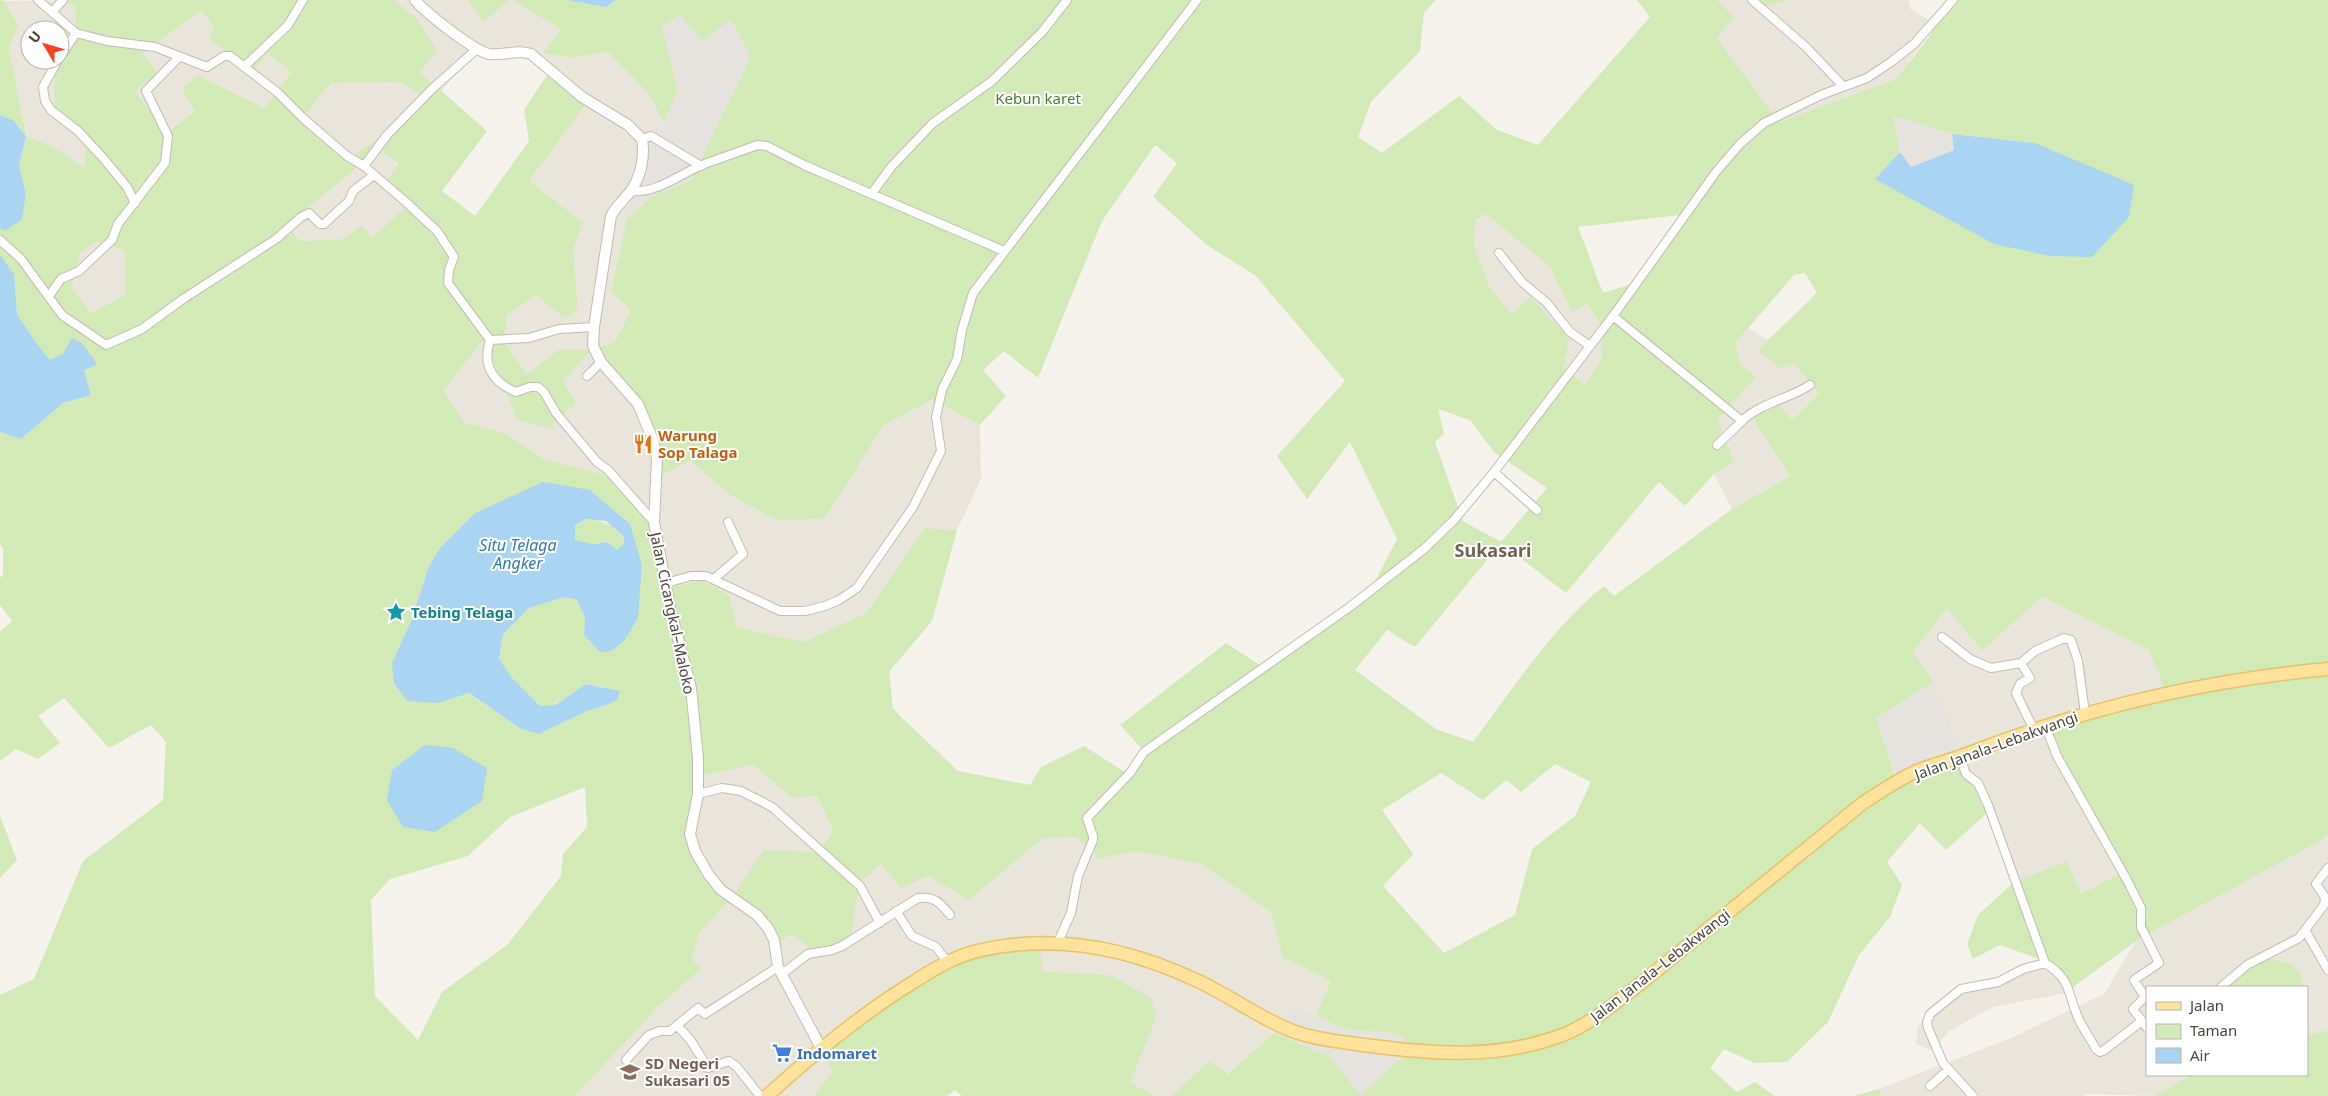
<svg xmlns="http://www.w3.org/2000/svg" width="2328" height="1096" font-family="'Noto Sans',sans-serif">
  <rect width="100%" height="100%" fill="#f6f3ec"/>
  <path fill="#eae5da" d="M65,0L75,7L77,36L60,56V30H30V60H56L87,140L84,169L52,146L26,136L9,47L19,24L3,1Z
    M395,0H468L484,21L509,0H512L562,29L543,53L572,58L608,52L648,93L664,123L642,139V166L611,292L631,310L615,342L592,350L690,459L730,495L825,518L884,425L932,400L980,425L981,479L957,530L925,528L866,613L803,642L737,627L667,588L609,476L546,460L506,434L464,422L443,391L484,339L517,420L563,381L591,351L558,350L527,374L504,342L507,315L536,295L565,319L578,310L573,249L583,222L529,181L586,104L558,78L521,55L472,56L441,91L420,71L418,20Z
    M1717,0H1755L1764,7L1789,0H1908L1911,10L1936,24L1896,79L1779,122L1717,38L1734,17Z
    M202,10L214,27L253,70L268,54L291,72L264,108L194,110L168,132L135,92L157,73L143,53Z
    M402,82L421,95L370,145L352,155L305,116L322,93L333,83Z
    M379,149L399,166L408,206L372,239L362,225L343,239L300,241L286,225Z
    M1486,214L1550,267L1572,311L1587,303L1601,323L1602,358L1585,385L1564,368L1512,314L1489,286L1474,244L1476,221Z
    M95,242L125,251V295L91,313L72,288L80,253Z
    M1748,328L1768,340L1759,351L1793,363L1819,393L1791,420L1790,476L1732,509L1714,474L1734,462L1718,420L1756,377L1739,363L1736,342Z
    M2042,597L2149,650L2165,690L2049,727L2117,875L2081,894L2067,862L2013,883L1964,754L1934,683L1913,652L1947,608L1982,651Z
    M753,765L792,798L817,796L833,831L819,852L730,900L764,928L859,884L881,864L928,876L969,900L1043,838L1076,837L1099,859L1135,851L1201,864L1271,912L1284,957L1331,981L1316,1015L1295,1005L1274,1033L1226,1074L1209,1061L1171,1096H1157L1130,1083L1157,1016L1110,975L1041,971V946L832,1072L813,1096H575L658,1007L701,969L692,959L699,933L730,900L713,888L689,840L696,777Z
    M2328,834V1030L2307,1035V987H2300L2303,977L2222,987H2147V1075H2189L2188,1077L2154,1096L2087,1094L2082,1096H1882L1879,1089L2011,1038L2104,994L2136,941L2320,841Z
    M2050,963L2065,993L1993,1007L1949,1031L1932,1051L1916,1044L1918,1026L1945,1003L1983,985Z"/>
  <path fill="#e6e2dd" d="M680,15L731,19L750,57L691,180L651,197L627,219L642,166V138L664,123L678,91L661,25Z
    M1892,115L1952,134L1954,150L1911,167L1900,152Z
    M1934,682L1964,754L1897,781L1876,718Z
    M1295,1005L1344,1029L1401,1034L1409,1052L1361,1095L1329,1056L1274,1033Z"/>
  <path fill="#d2eab5" fill-rule="evenodd" d="M0,0H3L19,25L9,47L26,136L52,146L84,168L86,140L54,116L55,61L77,36L75,7L65,0H395L418,20L437,51L420,72L487,131L442,191L475,216L529,141L524,110L549,72L586,104L529,181L583,222L573,249L578,310L565,319L536,295L507,315L504,342L527,374L558,350H591L615,342L631,310L611,292L627,219L651,197L691,180L750,57L731,19L703,41L680,15L662,25L678,91L664,123L648,93L608,52L572,58L543,53L561,29L512,0H567L606,7L616,0H1436L1424,13L1420,51L1371,102L1358,137L1382,153L1459,96L1497,130L1538,145L1650,17L1637,0H1717L1734,17L1717,38L1779,122L1896,79L1928,38L1936,24L1957,0H2328V834L2320,841L2136,941L2065,993L2050,963L2000,945L1973,959L1967,944L1978,915L2013,883L2067,861L2081,894L2117,875L2048,727L2165,690L2149,650L2042,597L1982,651L1947,608L1913,652L1934,682L1876,718L1897,781L1964,754L1987,813L1946,850L1920,823L1887,862L1902,885L1890,917L1859,955L1828,1022L1787,1062L1755,1063L1724,1049L1710,1068L1737,1092L1755,1082L1775,1096H1171L1209,1061L1227,1074L1274,1033L1329,1056L1361,1095L1409,1051L1401,1034L1344,1029L1316,1015L1331,981L1283,957L1271,912L1201,864L1135,851L1099,859L1076,837L1043,838L969,900L928,876L901,888L881,864L859,884L851,936L823,957L791,934L773,946L764,928L730,900L699,933L692,959L701,969L658,1007L575,1096H0V995L34,979L83,861L163,800L166,742L151,725L109,748L64,698L38,716L60,743L38,759L16,749L0,761V632L12,621L0,605V578L3,574V549L0,544V432L21,439L63,403L91,394L84,370L63,355L51,361L37,344L17,314L14,274L0,255V228L5,231L26,193L19,166L26,136L13,120L0,115ZM202,10L214,27L209,39L253,71L268,54L291,72L264,108L197,75L182,89L194,111L168,132L135,92L157,73L143,53ZM402,82L421,96L370,145L352,155L305,116L322,93L332,83ZM1893,116L1952,134L2035,143L2036,146L1875,179L1900,152ZM1155,145L1177,163L1153,197L1207,245L1256,276L1345,381L1277,456L1307,499L1350,442L1397,539L1366,599L1266,669L1226,643L1120,725L1146,753L1128,774L1084,746L1041,767L1030,785L958,771L893,709L889,672L932,621L957,530L925,528L866,613L803,642L737,627L729,595L701,580L667,588L652,523L609,476L546,460L506,434L464,422L443,391L484,339L517,420L549,428L576,403L563,381L591,351L638,404L660,476L690,460L730,495L779,521L825,518L884,425L932,400L980,425L1006,396L983,370L1004,351L1038,378L1102,221ZM379,149L399,165L386,182L407,206L372,238L362,225L343,239L300,241L287,225ZM1486,214L1550,267L1572,312L1587,303L1600,323L1602,358L1585,385L1564,368L1569,338L1530,297L1512,314L1489,286L1474,244L1476,220ZM1680,215L1641,281L1603,293L1578,227ZM96,242L125,251V295L91,313L72,288L80,253ZM1805,273L1817,293L1768,340L1759,351L1780,368L1793,363L1819,393L1792,420L1779,405L1753,418L1790,476L1732,509L1614,596L1604,586C1554,625 1511,691 1473,742L1436,729L1355,670L1387,630L1415,647L1501,543L1566,593L1659,482L1685,506L1714,474L1734,462L1718,420L1756,377L1739,363L1736,342L1794,275ZM1438,409L1470,420L1494,452L1547,488L1501,542L1463,521L1435,442L1444,434ZM590,490L630,524L600,652L584,635L585,618L577,600L565,597L529,608L503,634L499,659L512,679L540,706L554,705L587,684L620,691L617,699L607,705L587,711L539,734L521,729L468,693L392,663L411,621L429,566L439,549L475,513ZM1555,764L1591,782L1575,816L1532,849L1515,915L1444,953L1383,886L1413,854L1382,810L1441,773L1483,800L1506,780L1521,792ZM753,765L792,798L817,796L833,831L819,852L764,850L730,900L713,888L690,840L696,777ZM585,787L587,827L563,854L561,876L508,944L442,992L418,1040L375,996L371,900L390,879L468,856L510,817Z
    M468,0H509L484,22Z
    M1755,0H1789L1764,7Z
    M586,519C601,520 621,526 624,543L617,550L607,542L593,544L575,540V525Z
    M0,816L17,860L0,878Z
    M1041,945L1042,971L1110,975L1150,997L1157,1016L1130,1083L1157,1096H962L955,1090L947,1096H813L832,1072L822,1048L949,962Z
    M2257,955L2293,965L2303,977L2300,987H2222Z
    M2328,1030V1096H2154L2188,1077L2189,1075H2307V1035Z
    M1879,1089L1882,1096H1853Z"/>
  <path fill="#a9d4f2" fill-rule="evenodd" d="M567,0H616L606,7Z
    M0,115L13,120L26,136L19,166L26,193L22,219L5,231L0,228Z
    M1952,134L2035,143L2134,185L2129,217L2092,257L2050,256L1994,244L1875,179L1900,152L1911,167L1954,150Z
    M0,255L14,274L17,314L37,344L50,360L63,354L72,338L82,343L97,364L84,370L91,395L63,403L21,439L0,432Z
    M543,482L590,490L630,524L642,565L638,618L624,641L611,651L600,652L584,635L585,618L577,600L565,597L529,608L503,634L499,659L512,678L540,706L555,705L586,684L620,691L617,700L607,705L587,711L539,734L521,729L469,693L438,703L407,701L394,683L392,663L411,621L429,566L439,549L475,513ZM586,519L606,521L623,536L624,543L617,550L607,542L593,544L575,540V525Z
    M425,745L453,748L487,768L482,801L435,832L403,827L387,800L392,770Z"/>
  <g fill="none" stroke-linecap="round" stroke-linejoin="round">
    <defs>
      <path id="minor" d="M38,0L76,33L107,41L155,47L207,67L224,56H230L277,92L304,119L347,156L364,166L407,203L437,231L454,257L449,270L448,283L490,340C482,365 492,382 516,392L530,387H538L544,392L556,413L597,462L608,470L654,522
        M1752,0L1806,47L1843,86
        M52,12L63,0
        M60,57L76,33
        M58,60L43,87L45,101L51,110L78,131L104,159L127,187L135,203
        M244,67L288,25L303,0
        M642,139L651,136L701,166
        M364,166L387,135L433,88L477,49
        M631,191C656,194 680,174 702,165C720,158 739,152 757,145L767,146L804,165L1004,251
        M872,193L892,166L933,123L992,81L1042,32L1067,0
        M0,240L21,259L62,315L106,345L142,329L183,299L276,239L301,217L309,213L320,224H324L349,201L353,191L374,175
        M1499,253L1522,282L1547,303L1570,332L1590,346
        M49,296L61,279L79,271L112,240L118,224L165,163L168,136L146,91L179,57
        M1613,316L1742,421C1760,403 1789,399 1810,385
        M490,340L529,338L559,329L594,327
        M587,376L601,362
        M1717,445L1742,421
        M1494,472L1537,510
        M715,578L743,554L728,522
        M666,583L691,576H706L780,611H805L825,606L839,600L857,588L913,507L941,451L936,417L942,390L957,359L962,330L973,293L1197,0
        M1942,637L1970,659L1991,668L2021,663
        M2045,725L2057,756L2127,880L2141,908V927L2159,963L2134,980L2145,997L2133,1009L2142,1021
        M2033,728L2016,693L2020,684L2030,678L2021,663L2035,651L2064,638L2071,640L2078,661L2085,713
        M1960,757L1966,774L1978,783L1988,805L2045,963C2073,980 2067,995 2080,1022C2085,1031 2091,1040 2096,1049L2100,1052L2103,1051L2142,1021L2147,1028
        M698,794L722,788L741,791L772,807L860,886L880,923
        M896,911L912,936L936,947L947,961
        M2305,930L2328,970
        M1058,942L1071,913L1078,876L1093,840V836L1087,818L1130,773L1144,752L1351,606L1424,549L1454,520L1494,472L1613,316L1716,172L1740,144L1764,123L1821,95L1867,78L1891,62L1914,44L1953,0
        M782,974L808,954L832,950L842,946L918,898C935,896 940,903 950,915
        M2221,987L2247,965L2299,938L2324,905L2325,897L2316,884L2328,868
        M677,1025L691,1041L708,1068L729,1061L737,1067L760,1096
        M626,1060L649,1035L660,1031H670L698,1008L705,1014L778,967
        M1930,1086L1948,1070
        M1973,1096L1943,1063L1928,1028L1927,1022L1930,1014L1961,989L1998,982L2023,969L2045,963"/>
      <path id="tertiary" d="M415,0C426,13 474,51 489,54C504,56 517,49 531,54L582,97L628,125L642,139C645,157 641,177 630,192C623,201 616,206 611,216L594,327L593,346L601,362L638,404L653,440L657,459L654,522L670,608L691,688L698,758V794L690,834L695,851L709,875L721,890L757,915L768,928L774,940L778,967L821,1048"/>
      <path id="primary" d="M767,1096C812,1055 860,1015 912,983C932,970 953,957 977,951C1053,933 1129,948 1198,981C1228,995 1254,1014 1283,1027C1309,1039 1336,1041 1364,1045C1432,1054 1499,1060 1565,1034C1594,1022 1620,999 1645,980L1863,803C1882,791 1901,777 1922,769C1938,763 1955,759 1972,752C2086,708 2206,680 2328,669"/>
    </defs>
    <use href="#minor" stroke="#c2bbae" stroke-width="10"/>
    <use href="#tertiary" stroke="#c2bbae" stroke-width="12"/>
    <use href="#primary" stroke="#e6c16a" stroke-width="15"/>
    <use href="#minor" stroke="#fff" stroke-width="8"/>
    <use href="#tertiary" stroke="#fff" stroke-width="10"/>
    <use href="#primary" stroke="#ffe39c" stroke-width="12"/>
  </g>
  <defs>
    <symbol id="restaurant-bare" viewBox="-9 -9 18 18"><path d="M-5-6h1v4h1v-4h1v4h1v-4h1v5L-1.5 .5V6h-2V.5L-5-1ZM5-6V6H3V1.5H1.5Q1.5-4 5-6Z" fill="#e8710a" stroke="#fff" stroke-width="2.5" paint-order="stroke"/></symbol>
    <symbol id="sight-bare" viewBox="-9 -9 18 18"><path d="M0-6L1.8-2.2L6-1.7L2.9 1.2L3.7 5.4L0 3.3L-3.7 5.4L-2.9 1.2L-6-1.7L-1.8-2.2Z" fill="#0f9aa8" stroke="#fff" stroke-width="2.5" paint-order="stroke"/></symbol>
    <symbol id="supermarket-bare" viewBox="-9 -9 18 18"><path d="M-6-5.5h2.5l.6 2H6L4.5 2H-2.5L-4.4-4H-6ZM-1.5 3.2a1.3 1.3 0 1 0 .1 0ZM3 3.2a1.3 1.3 0 1 0 .1 0Z" fill="#3f7fe0" stroke="#fff" stroke-width="2.5" paint-order="stroke"/></symbol>
    <symbol id="school-bare" viewBox="-9 -9 18 18"><path d="M0-5L7-2L0 1L-7-2ZM-4 1L0 2.5L4 1V4Q0 6-4 4Z" fill="#8d6e63" stroke="#fff" stroke-width="2.5" paint-order="stroke"/></symbol>
  </defs>
  <g fill-rule="evenodd">
    <use href="#restaurant-bare" x="629" y="430" width="28" height="28"/>
    <use href="#sight-bare" x="382" y="598" width="28" height="28"/>
    <use href="#supermarket-bare" x="768" y="1039" width="28" height="28"/>
    <use href="#school-bare" x="616" y="1058" width="28" height="28"/>
  </g>
  <g text-anchor="middle" dominant-baseline="central" stroke-width="4" stroke-linejoin="round" paint-order="stroke">
    <g font-size="15" fill="#4a7f2a" stroke="#fff">
      <text x="1038" y="98">Kebun karet</text>
    </g>
    <g font-size="15" font-weight="bold" fill="#c56008" stroke="#fff" text-anchor="start">
      <text x="658" y="435">Warung<tspan x="658" dy="17">Sop Talaga</tspan></text>
    </g>
    <g font-size="15" font-weight="bold" fill="#0d838f" stroke="#fff" text-anchor="start">
      <text x="411" y="612">Tebing Telaga</text>
    </g>
    <g font-size="15" fill="#4b4439" stroke="#fff">
      <text transform="translate(673 613) rotate(78)">Jalan Cicangkal–Maloko</text>
      <text transform="translate(1996 745) rotate(-20)">Jalan Janala–Lebakwangi</text>
      <text transform="translate(1660 965) rotate(-38)">Jalan Janala–Lebakwangi</text>
    </g>
    <g font-size="15" font-weight="bold" fill="#366cbe" stroke="#fff" text-anchor="start">
      <text x="797" y="1053">Indomaret</text>
    </g>
    <g font-size="15" font-weight="bold" fill="#785e54" stroke="#fff" text-anchor="start">
      <text x="645" y="1063">SD Negeri<tspan x="645" dy="17">Sukasari 05</tspan></text>
    </g>
    <g font-size="16" font-style="italic" fill="#2e7ab2" stroke="#fff">
      <text x="518" y="545">Situ Telaga<tspan x="518" dy="18">Angker</tspan></text>
    </g>
    <g font-size="18" font-weight="bold" fill="#6e6250" stroke="#fff">
      <text x="1493" y="550">Sukasari</text>
    </g>
  </g>
  <rect x="2146" y="986" width="162" height="90" fill="#ffffff" stroke="#b7b4b0"/>
  <rect x="2156" y="1002" width="25" height="8" fill="#ffe39c" stroke="#b7b4b0"/>
  <text x="2190" y="1011" font-size="15" fill="#4b4439">Jalan</text>
  <rect x="2156" y="1024" width="25" height="15" fill="#d2eab5" stroke="#b7b4b0"/>
  <text x="2190" y="1036" font-size="15" fill="#4b4439">Taman</text>
  <rect x="2156" y="1048" width="25" height="15" fill="#a9d4f2" stroke="#b7b4b0"/>
  <text x="2190" y="1061" font-size="15" fill="#4b4439">Air</text>
  <g transform="translate(45 45) rotate(308)"><circle r="24" fill="#ffffff" stroke="#b7b4b0"/>
  <path d="M0-4L9 19L0 12L-9 19Z" fill="#fc3f1d"/>
  <text y="-8" font-size="14" font-weight="bold" text-anchor="middle" fill="#4b4439">U</text>
  </g>
</svg>
